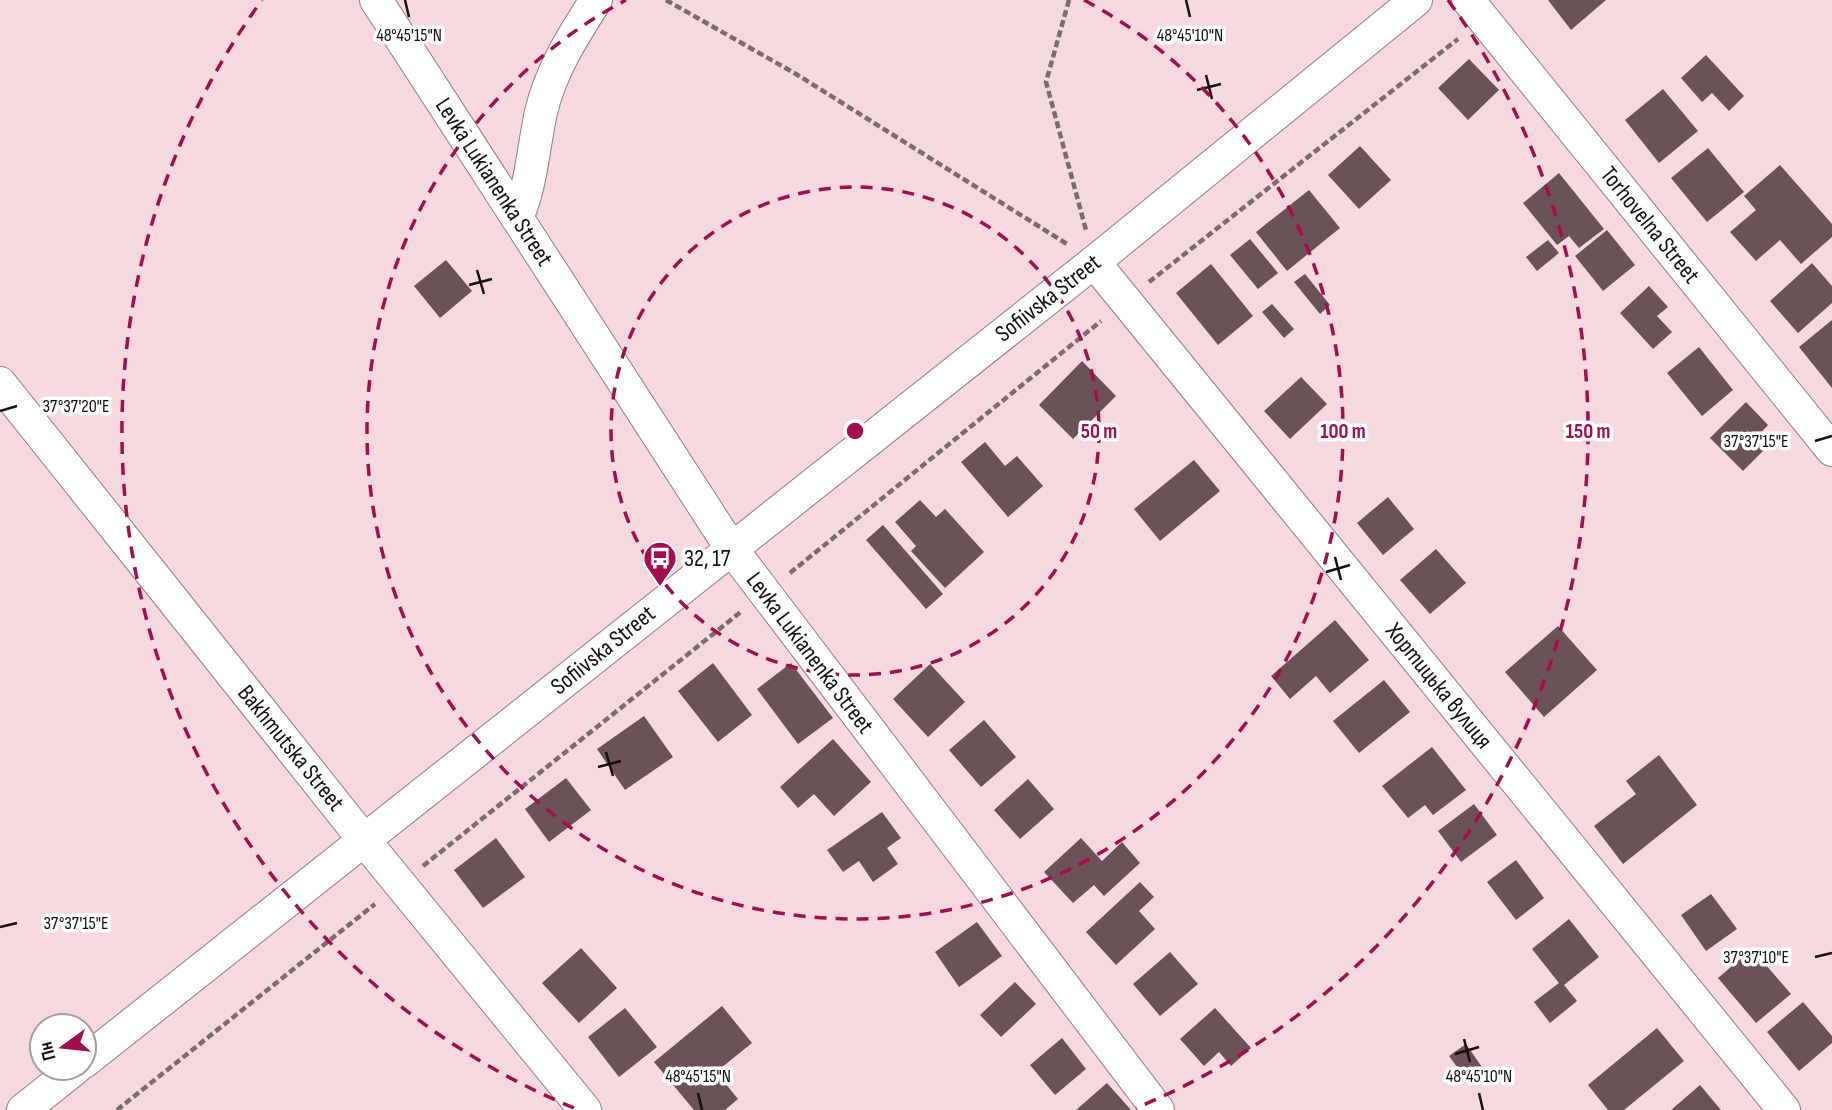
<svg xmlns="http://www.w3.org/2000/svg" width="1832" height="1110" font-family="'Sofia Sans Condensed',sans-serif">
  <rect width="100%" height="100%" fill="#f5d9df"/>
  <path fill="#6a5257" d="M1548,0H1606L1571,30Z
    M1706,55L1744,96L1729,111L1712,93L1702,102L1681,78Z
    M1469,59L1499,90L1468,120L1438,88Z
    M1663,89L1698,131L1659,163L1625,120Z
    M1360,146L1391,180L1359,209L1328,175Z
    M1708,148L1744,192L1707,222L1671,178Z
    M1780,165L1832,224V237L1801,264L1780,240L1756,261L1730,232L1756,210L1744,196Z
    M1559,173L1604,229L1579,248L1569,236L1557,245L1523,203Z
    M1309,190L1340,228L1287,271L1256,232Z
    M1607,230L1635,265L1603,291L1575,256Z
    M1250,239L1278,273L1258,289L1230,255Z
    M1548,240L1559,253L1537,271L1526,257Z
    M446,260L472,291L440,318L414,286Z
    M1812,263L1832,286V303L1798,333L1770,301Z
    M1211,264L1253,316L1218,345L1176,293Z
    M1305,274L1330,305L1320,314L1294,282Z
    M1649,286L1668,307L1657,316L1672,332L1653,349L1620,313Z
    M1272,304L1294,329L1284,338L1262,312Z
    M1832,320V388L1799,347Z
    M1699,347L1733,390L1702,416L1667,373Z
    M1082,361L1116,396L1073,439L1039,405Z
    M1301,377L1327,404L1290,439L1264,411Z
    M1746,402L1768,425L1755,439L1765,449L1743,471L1710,438Z
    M985,442L1005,466L1017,456L1043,486L1008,517L961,462Z
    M1194,460L1220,491L1160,541L1134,509Z
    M1388,497L1414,529L1383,555L1357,523Z
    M920,500L936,517L945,509L984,552L945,588L911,551L916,546L895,522Z
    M883,525L943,594L926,609L866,540Z
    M1436,549L1466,583L1430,614L1400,580Z
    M1335,620L1369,660L1330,693L1316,676L1290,699L1271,676Z
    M1558,626L1597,670L1544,717L1505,672Z
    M713,663L752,715L718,742L678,691Z
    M791,663L833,718L798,744L757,689Z
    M930,664L965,702L928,737L893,699Z
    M1384,680L1410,712L1359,753L1333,721Z
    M644,716L673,757L625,790L597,749Z
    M984,720L1016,757L981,787L949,750Z
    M833,739L871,782L834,816L814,794L798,808L780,787Z
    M1432,747L1466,790L1433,815L1425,805L1408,818L1382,786Z
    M1659,755L1697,805L1623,864L1594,826L1636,794L1626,781Z
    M566,778L591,810L549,842L525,809Z
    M1028,779L1054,809L1020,839L994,810Z
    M1474,804L1497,835L1461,862L1438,831Z
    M882,812L901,838L887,848L898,864L873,882L859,861L843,872L827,850Z
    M496,838L525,877L483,908L454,870Z
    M1081,838L1102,861L1122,842L1140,863L1104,896L1094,885L1073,903L1044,872Z
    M1516,860L1544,898L1516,920L1487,882Z
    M1140,882L1154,897L1139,911L1155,929L1116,965L1086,932Z
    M1711,894L1737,929L1706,951L1681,915Z
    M1569,919L1599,957L1564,985L1577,1001L1550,1023L1534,1002L1559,983L1532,949Z
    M977,922L1002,956L959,987L935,952Z
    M581,948L617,988L579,1023L542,983Z
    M1752,949L1791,994L1756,1023L1718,978Z
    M1170,952L1198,984L1160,1016L1133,984Z
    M1015,982L1036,1004L1001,1037L980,1015Z
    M1803,1002L1832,1036V1043L1799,1071L1767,1032Z
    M722,1006L752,1043L716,1072L738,1099L725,1110H694L654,1062Z
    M625,1008L657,1047L619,1077L588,1037Z
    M1215,1008L1251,1048L1231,1066L1219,1052L1204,1066L1180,1039Z
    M1657,1028L1684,1061L1624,1110H1608L1588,1085Z
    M1062,1038L1086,1069L1055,1095L1030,1065Z
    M1466,1044L1484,1070L1468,1082L1449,1056Z
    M1107,1083L1131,1110H1076Z
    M1700,1085L1721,1110H1671Z"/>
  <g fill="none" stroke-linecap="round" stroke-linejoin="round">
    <defs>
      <path id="minor" d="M376,0L731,548L1158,1110
        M1468,0L1832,450
        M517,218C532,183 533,149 541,112C551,70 573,36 596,0
        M1094,262L1784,1110
        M0,383L364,840L585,1110
        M84,1062L1094,262L1416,0
        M23,1110L76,1068"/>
    </defs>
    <use href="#minor" stroke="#947b80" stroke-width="34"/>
    <path stroke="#7c6b6f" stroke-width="4.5" stroke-dasharray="7 3.5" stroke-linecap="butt" d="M666,0L796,74L1067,244
      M1069,0L1046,82L1086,230
      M1149,282L1458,39
      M790,573L1101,321
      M423,866L742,611
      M117,1110L375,904"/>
    <use href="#minor" stroke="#fff" stroke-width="32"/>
  </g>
  <path fill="none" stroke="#170e10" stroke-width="2.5" d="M405,0L409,17M1186,0L1190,17M1206,75L1212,99M1197,90L1221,84M477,270L484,294M469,285L492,279M0,411L17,406M1815,441L1832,436M1335,557L1341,580M1326,572L1350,565M606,752L613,776M598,767L621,761M0,927L17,923M1815,957L1832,953M1464,1039L1470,1062M1455,1054L1479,1047M698,1093L702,1110M1479,1093L1483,1110"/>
  <g fill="none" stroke="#a30e4f" stroke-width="3.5" stroke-dasharray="12 9">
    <circle cx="855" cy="431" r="244"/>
    <path d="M1084 0A488 488 0 1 1 626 0"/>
    <path d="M574 1108A733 733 0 0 1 262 0M1448 0A733 733 0 0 1 1136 1108"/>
  </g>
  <defs>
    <symbol id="bus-pin" viewBox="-11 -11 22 30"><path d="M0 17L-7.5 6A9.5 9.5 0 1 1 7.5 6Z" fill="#a30e4f" stroke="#fff"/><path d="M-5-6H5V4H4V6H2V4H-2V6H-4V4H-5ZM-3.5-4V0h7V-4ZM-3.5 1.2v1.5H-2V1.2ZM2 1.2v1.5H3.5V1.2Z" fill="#fff"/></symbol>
  </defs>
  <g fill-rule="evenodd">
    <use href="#bus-pin" x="641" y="539" width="38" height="52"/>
  </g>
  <g text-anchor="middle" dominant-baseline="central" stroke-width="7" stroke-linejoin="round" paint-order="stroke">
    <g font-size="24" fill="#170e10" stroke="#fff">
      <text transform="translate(494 182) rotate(57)">Levka Lukianenka Street</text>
      <text transform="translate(1650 225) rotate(51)">Torhovelna Street</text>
      <text transform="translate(1048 298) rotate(-38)">Sofiivska Street</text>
      <text transform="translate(603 650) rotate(-39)">Sofiivska Street</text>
      <text transform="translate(810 653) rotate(53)">Levka Lukianenka Street</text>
      <text transform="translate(1439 686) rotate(51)">Хортицька вулиця</text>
      <text transform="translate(291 748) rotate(51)">Bakhmutska Street</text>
    </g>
    <g font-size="24" fill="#170e10" stroke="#fff" text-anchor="start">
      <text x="684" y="558">32, 17</text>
    </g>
  </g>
  <g font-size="18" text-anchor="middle" fill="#170e10" stroke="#fff" stroke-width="7" stroke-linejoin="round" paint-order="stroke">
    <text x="409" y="41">48°45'15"N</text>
    <text x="1190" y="41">48°45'10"N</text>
    <text x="76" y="412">37°37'20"E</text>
    <text x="1756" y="447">37°37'15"E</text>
    <text x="76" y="929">37°37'15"E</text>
    <text x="1756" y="963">37°37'10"E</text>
    <text x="698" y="1082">48°45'15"N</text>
    <text x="1479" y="1082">48°45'10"N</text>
  </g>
  <circle cx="855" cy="431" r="10" fill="#a30e4f" stroke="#fff" stroke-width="3.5"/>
  <g font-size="21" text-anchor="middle" font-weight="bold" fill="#a30e4f" stroke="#fff" stroke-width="7" stroke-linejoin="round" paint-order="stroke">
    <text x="1099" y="438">50 m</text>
    <text x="1343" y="438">100 m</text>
    <text x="1588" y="438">150 m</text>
  </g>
  <g transform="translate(63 1047) rotate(255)"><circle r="33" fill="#ffffff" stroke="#a29f9f" stroke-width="2"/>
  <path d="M0-5L12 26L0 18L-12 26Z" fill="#a30e4f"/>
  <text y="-10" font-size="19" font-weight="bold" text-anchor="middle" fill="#170e10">Пн</text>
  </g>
</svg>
